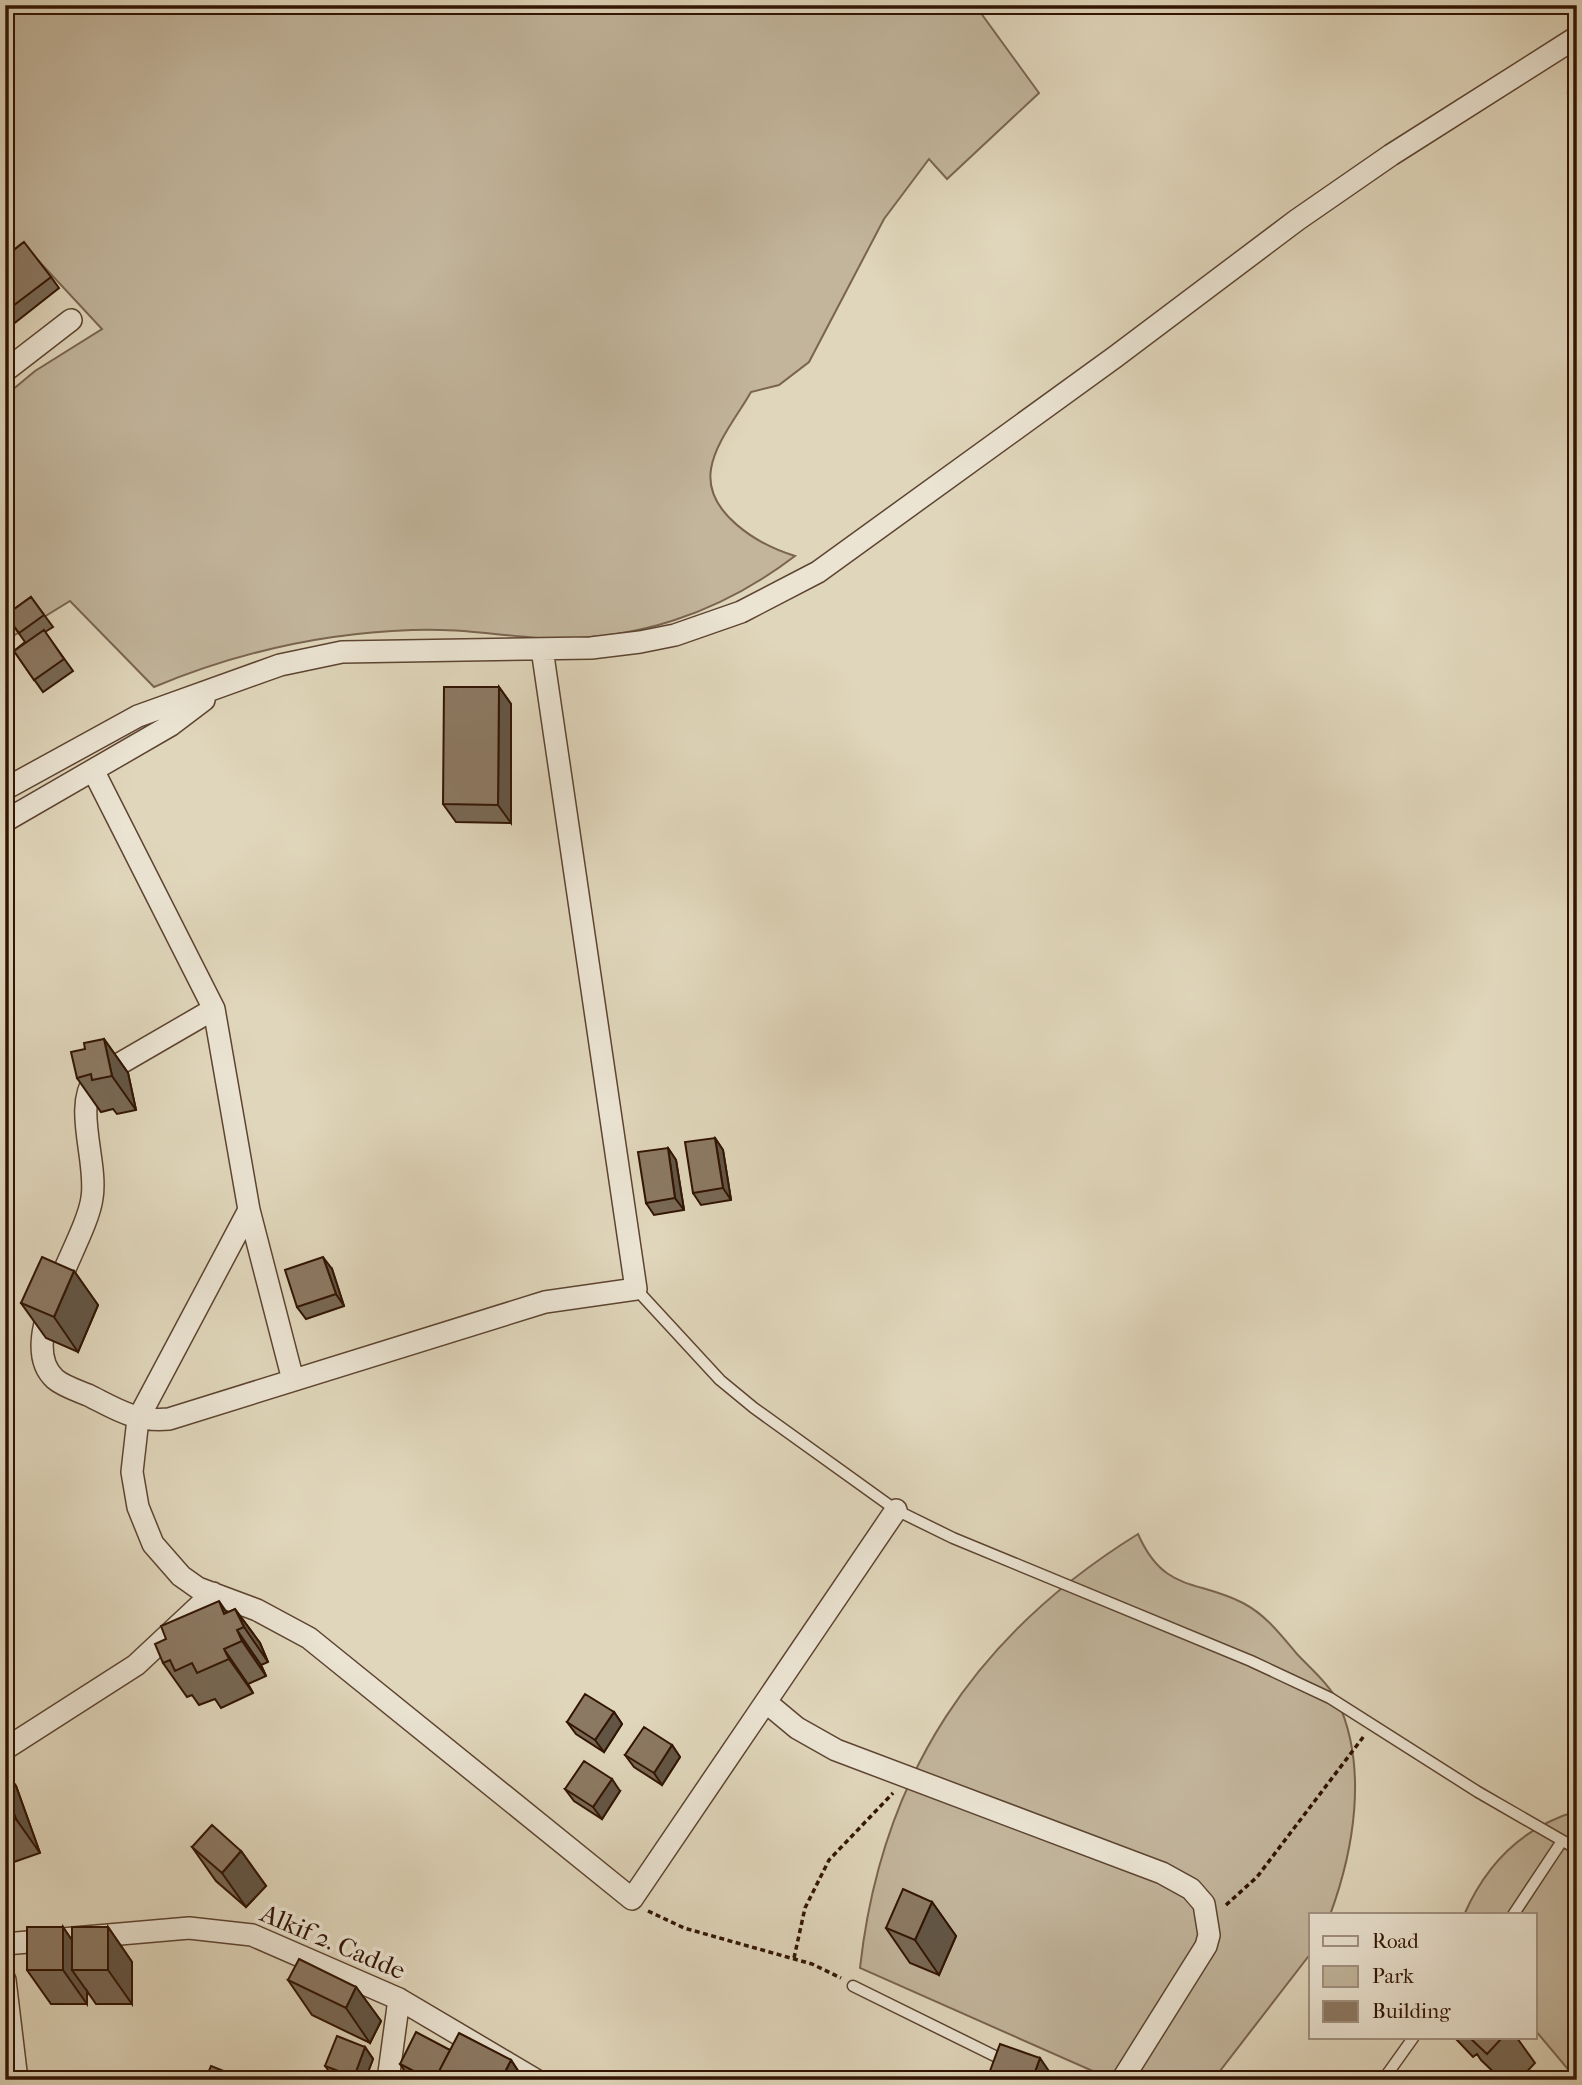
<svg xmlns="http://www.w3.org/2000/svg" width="1582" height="2085" font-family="'IM FELL French Canon',serif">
  <rect width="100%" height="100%" fill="#e0d6bb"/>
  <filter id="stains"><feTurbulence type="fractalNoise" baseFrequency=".00286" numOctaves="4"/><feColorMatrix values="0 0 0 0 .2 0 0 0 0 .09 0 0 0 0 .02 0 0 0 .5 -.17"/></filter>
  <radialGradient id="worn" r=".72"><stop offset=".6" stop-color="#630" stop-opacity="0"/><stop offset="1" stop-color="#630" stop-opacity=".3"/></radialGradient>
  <path fill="#c2b59c" stroke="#7a6450" stroke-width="2" d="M5,5H975L1039,93L947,179L929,159L884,219L809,362L779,385L751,392C738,415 715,443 711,469C704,513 759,545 795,556C720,613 633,643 538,638C496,635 454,628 412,630C321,633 238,652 154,687L70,601L5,641V396L35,371L102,329L22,243L5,257Z
    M1138,1534C1164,1593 1196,1579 1243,1603C1266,1615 1281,1635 1297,1654C1310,1668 1330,1685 1338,1702C1368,1768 1354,1850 1330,1915H1311V1953L1213,2080H1113L860,1968C881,1776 975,1635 1138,1534Z
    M1577,1811V2080L1535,2030V1915H1464C1486,1864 1523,1827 1577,1811Z"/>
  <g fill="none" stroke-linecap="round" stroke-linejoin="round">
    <defs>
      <path id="service" d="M636,1289L720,1380L754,1408L896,1510L953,1538L1251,1661L1330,1698L1478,1792L1577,1849
        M1513,1915L1562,1841
        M853,1986L1007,2062
        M1383,2080L1413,2038"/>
      <path id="minor" d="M5,371L71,320
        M93,770L214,1009L249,1210L293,1380
        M5,789L138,716L280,665L342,652L591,648L640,642L675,635L741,612L818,572L1115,357L1297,220L1391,155L1577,37
        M5,821L171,725L204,700
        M214,1009L95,1078C73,1108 98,1162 92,1198C86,1243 13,1341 55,1379C63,1386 78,1391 88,1395C118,1410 135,1422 169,1419L545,1302L636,1289L542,649
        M249,1210L138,1419L132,1472L138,1507L153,1544L181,1576L198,1588L257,1610L309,1638L632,1899L896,1510
        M767,1703L797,1728L836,1750L1162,1873L1191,1889L1204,1904L1209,1935L1206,1946L1122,2080
        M5,1749L136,1665L213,1593
        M5,1944L189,1928L252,1935L399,1999L536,2080
        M5,1980L17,2080
        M388,2080L399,1999"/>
    </defs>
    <use href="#service" stroke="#5d4431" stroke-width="13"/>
    <use href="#minor" stroke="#5d4431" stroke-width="24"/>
    <path stroke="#311403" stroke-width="3.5" stroke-dasharray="5 3.5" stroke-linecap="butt" d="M1226,1905L1257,1877L1364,1736
      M648,1911L684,1928L812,1964L841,1978
      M794,1958L805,1908L829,1860L893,1793"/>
    <use href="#service" stroke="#ebe4d3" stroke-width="10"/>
    <use href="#minor" stroke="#ebe4d3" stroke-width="21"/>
  </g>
  <path fill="#786855" stroke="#311403" stroke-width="2" d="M5,257L51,277L59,288L7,329L5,326Z
    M31,597L53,627L45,632L73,671L43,692L14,651L25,642L6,615Z
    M499,687L511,704V823L456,822L443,804Z
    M104,1039L128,1073L136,1110L117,1114L113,1109L101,1112L77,1078Z
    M715,1138L723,1150L731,1200L701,1205L693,1193Z
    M668,1148L676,1160L684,1210L654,1215L646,1203Z
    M332,1269L344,1306L306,1319L297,1307Z
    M74,1271L98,1305L78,1352L46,1338L21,1303Z
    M235,1609L260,1643L268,1662L261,1665L266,1676L248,1684L253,1693L221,1708L215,1699L199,1705L192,1695L187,1697L163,1663L227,1613Z
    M614,1712L622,1724L604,1752L576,1734L567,1722Z
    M672,1745L680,1757L662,1785L634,1767L625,1755Z
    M5,1771L16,1786L40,1853L5,1865Z
    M565,1789L620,1791L602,1819L574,1801Z
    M192,1847L241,1851L266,1886L246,1907L216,1881Z
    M932,1902L956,1936L939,1975L910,1963L886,1928Z
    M63,1927L72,1941L108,1927L132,1962V2004H96L87,1991V2004H51L27,1970Z
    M288,1980L356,1987L381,2021L370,2043L312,2015Z
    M1455,2038H1517L1535,2063L1519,2080H1502L1481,2060L1477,2054L1473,2057Z
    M365,2047L373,2059L365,2080H339L334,2078L325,2066Z
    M450,2050L511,2060L524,2080H416L408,2076L400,2064Z"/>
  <path fill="#625545" stroke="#311403" stroke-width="2" d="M499,687L511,704V823L498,805Z
    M104,1039L128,1073L136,1110L112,1076Z
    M715,1138L723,1150L731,1200L723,1188Z
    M668,1148L676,1160L684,1210L675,1198Z
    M323,1257L332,1269L344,1306L336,1294Z
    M74,1271L98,1305L78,1352L54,1317Z
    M219,1601L238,1629L237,1630L261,1665L266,1676L242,1641L224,1614Z
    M235,1609L260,1643L268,1662L244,1627Z
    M224,1649L248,1684L253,1693L229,1659Z
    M614,1712L622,1724L604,1752L595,1740Z
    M672,1745L680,1757L662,1785L654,1773Z
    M5,1771L16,1786L40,1853L16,1819L5,1790Z
    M612,1779L620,1791L602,1819L593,1807Z
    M241,1851L266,1886L246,1907L222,1873Z
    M932,1902L956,1936L939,1975L915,1940Z
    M63,1927L87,1962L72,1970L87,1991V2004L63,1970Z
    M108,1927L132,1962V2004L108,1970Z
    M356,1987L381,2021L370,2043L346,2008Z
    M365,2047L373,2059L365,2080H356L354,2077Z
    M1040,2058L1055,2080H1032Z
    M511,2060L524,2080H501Z"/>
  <path fill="#8c7963" stroke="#311403" stroke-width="2" d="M1577,88V108L1568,93Z
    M24,242L51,277L5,312V257Z
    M31,597L44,615L19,633L6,615Z
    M44,630L64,659L34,680L14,651Z
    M444,687H499L498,805L443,804Z
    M104,1039L112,1076L92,1080L91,1074L77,1078L71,1052L85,1049L84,1043Z
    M715,1138L723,1188L693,1193L685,1142Z
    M668,1148L675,1198L646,1203L638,1152Z
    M42,1257L74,1271L54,1317L21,1303Z
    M323,1257L336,1294L297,1307L285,1270Z
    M219,1601L224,1614L235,1609L244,1627L237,1630L242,1641L224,1649L229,1659L197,1673L192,1663L175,1671L170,1660L163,1663L155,1644L166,1639L161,1626Z
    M585,1694L614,1712L595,1740L567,1722Z
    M644,1727L672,1745L654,1773L625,1755Z
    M584,1761L612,1779L593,1807L565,1789Z
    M5,1790L16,1819L5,1822Z
    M212,1825L241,1851L222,1873L192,1847Z
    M903,1889L932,1902L915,1940L886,1928Z
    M27,1927H63V1970H27Z
    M72,1927H108V1970H72Z
    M299,1959L356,1987L346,2008L288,1980Z
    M416,2032L450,2050L437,2075L438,2076L437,2080H431L400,2064Z
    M459,2033L511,2060L501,2080H447L437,2075Z
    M337,2036L365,2047L354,2077L325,2066Z
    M1470,2038H1502L1487,2054Z
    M1000,2044L1040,2058L1032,2080L987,2079Z
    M211,2066L246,2080H205Z"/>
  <g text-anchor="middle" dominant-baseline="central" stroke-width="7" stroke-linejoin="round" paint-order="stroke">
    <g font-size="26" fill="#311403" stroke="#ebe4d3">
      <text transform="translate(333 1942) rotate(23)">Alkif 2. Cadde</text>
    </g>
  </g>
  <rect width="1582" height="2085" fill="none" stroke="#e0d6bb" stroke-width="28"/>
  <rect x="7" y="7" width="1568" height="2071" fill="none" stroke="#311403" stroke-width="3.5"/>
  <rect x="14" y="14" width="1554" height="2057" fill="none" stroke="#311403" stroke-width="2"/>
  <rect x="1309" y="1913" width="228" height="126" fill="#ebe4d3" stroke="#a19180" stroke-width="2"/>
  <rect x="1323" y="1936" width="35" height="10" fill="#ebe4d3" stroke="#a19180" stroke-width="2"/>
  <text x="1372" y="1948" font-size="21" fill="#311403">Road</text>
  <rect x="1323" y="1966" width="35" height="21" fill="#c2b59c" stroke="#a19180" stroke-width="2"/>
  <text x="1372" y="1983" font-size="21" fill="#311403">Park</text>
  <rect x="1323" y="2001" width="35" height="21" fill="#8c7963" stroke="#a19180" stroke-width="2"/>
  <text x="1372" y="2018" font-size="21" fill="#311403">Building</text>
  <rect width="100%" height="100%" filter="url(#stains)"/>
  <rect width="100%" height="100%" fill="url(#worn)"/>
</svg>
